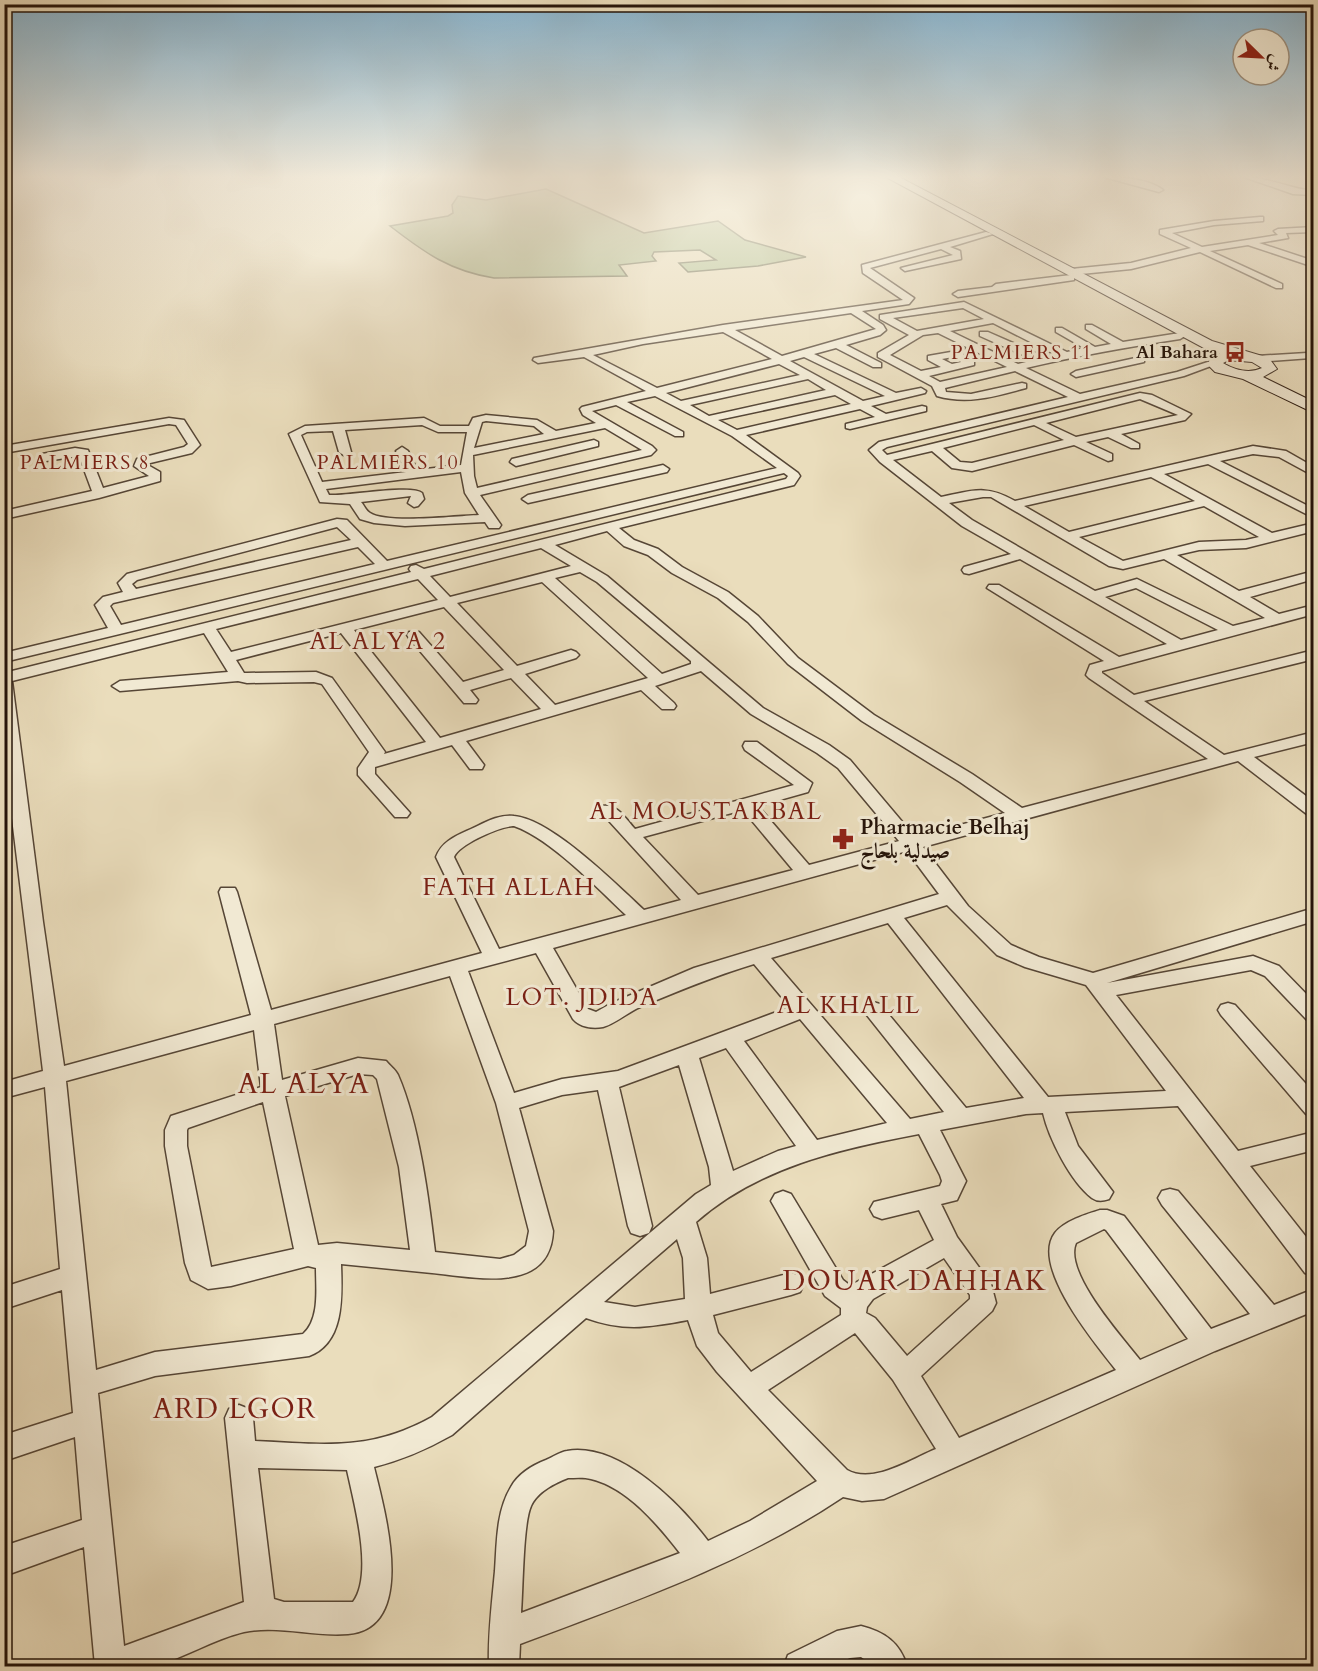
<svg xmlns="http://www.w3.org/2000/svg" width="1318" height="1671" font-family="Cardo,Amiri,serif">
  <rect width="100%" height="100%" fill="#eaddbc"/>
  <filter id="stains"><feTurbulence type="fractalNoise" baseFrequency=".00333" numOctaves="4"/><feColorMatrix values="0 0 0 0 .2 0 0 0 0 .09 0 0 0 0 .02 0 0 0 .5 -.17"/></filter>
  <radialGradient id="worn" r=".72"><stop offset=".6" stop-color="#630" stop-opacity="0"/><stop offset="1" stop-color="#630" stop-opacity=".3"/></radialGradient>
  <path fill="#b3c293" stroke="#6c6b4e" stroke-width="1.5" d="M546,189L644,233L718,221L745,240L806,257L758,266L688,272L679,263L716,260L700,250L654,252L652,256L656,261L619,265L627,276L494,278C450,271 425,253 390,226L448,216L453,213L452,205L458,196L486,200Z"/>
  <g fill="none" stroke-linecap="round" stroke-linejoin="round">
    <defs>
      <path id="minor" d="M1104,177C1122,177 1149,179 1163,190L1159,192Z
        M1244,177C1268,177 1290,189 1314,191V195L1293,194Z
        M1260,217H1263V221L1214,225L1172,233L1202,247L1278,235L1274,231L1278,229L1314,227V232L1286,233L1288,238L1259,243L1314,261V267L1248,245L1210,251L1282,284V288H1276L1200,252L1131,269L1071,275L1067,272L1071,269L1131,263L1191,248L1160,234V230L1214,221Z
        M986,232L993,234L950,247L960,251L961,259L905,271L901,268L953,255L941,249L870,268L914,298L909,304L862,311L883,325L886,330L880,335L846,345L881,363V367H873L836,348L814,354L896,393L921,388L926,391L925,393L871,406L886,414L922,406L926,407V411L850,429L846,428V424L875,417L860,409L746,435L798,473L800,476L794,485L619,528L634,540L658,549L682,567L728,592L758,616L798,658L874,715L972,774L1022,808L1208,759L1089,678L1086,675L1090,665L1104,661L987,588L989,585H999L1119,657L1167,644L1020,559L969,574L964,573L962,570L964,567L1011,554L962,526L880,462L869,450L879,442L1068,397L1015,371L945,388L946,392L971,394L1022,383L1026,384V388C996,396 968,405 937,396L932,386L878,357V353L909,335L880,319V315L964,302L1067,352L1084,348L1056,332V328H1062L1095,347L1111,344L1086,329V325H1092L1123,342L1180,333L1185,336L1180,339C1128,347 1076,356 1026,368L1080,394L1177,372L1214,360L1219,363L1184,376L887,447L882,450L887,455L1140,393L1152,395L1191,414L1185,420L1121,434L1139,444V448H1131L1108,437L1086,442L1112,454V460L1108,461L1074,445L972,471L952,468L932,451L893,460L941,497C972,491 985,484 1015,501L1253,446L1286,451L1314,467V476L1279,457L1253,454L1220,461L1314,509V518L1208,464L1164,474L1272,533L1314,523V531L1246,548L1199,550L1177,555L1239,591L1314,571V579L1250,597L1279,614L1314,605V614L1102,671V673L1134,695L1314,650V659L1144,701L1224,755L1314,732V742L1254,757L1314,802V816L1308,815L1238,761L923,847L968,906L1011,945L1039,957L1093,973L1314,908V921L1107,983L1253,956L1279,966L1314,1002V1022L1307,1020L1265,976L1251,970L1116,995L1238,1151L1314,1132V1150L1250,1166L1314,1247V1276L1305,1273L1178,1106L1065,1112L1078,1146L1113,1192L1109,1199C1103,1201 1098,1202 1092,1198C1071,1182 1049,1139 1043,1113L1026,1114L940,1130L966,1181L957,1200L941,1204L957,1237L991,1284L996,1303L992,1311L921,1376L959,1438L1116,1370C1095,1343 1030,1266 1055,1233C1064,1221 1087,1214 1100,1210H1107L1124,1216L1211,1329L1250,1314L1162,1205L1158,1198L1162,1191L1170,1189L1178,1191L1274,1305L1314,1289V1311L1215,1351L884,1499L862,1501L843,1497C743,1564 632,1602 520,1644L519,1666H489C488,1635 492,1603 495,1571C497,1543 496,1512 511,1487C518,1474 533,1465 546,1460C553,1457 560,1452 567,1451C619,1442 680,1504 708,1541L750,1521L817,1481L717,1372L697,1346L688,1320C649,1327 625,1332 586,1318L452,1435C427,1449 402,1460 374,1467C384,1509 419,1628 348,1634C313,1637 278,1625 244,1632C213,1639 185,1658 154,1666C136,1670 113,1666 95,1666L84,1547L4,1576V1546L82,1520L75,1437L4,1461V1435L73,1413L62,1290L4,1309V1287L60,1269L45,1087L4,1098V1082L43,1071L4,753V673L411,572L409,569L411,566L416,565L424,569L786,479L788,476L784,473L4,662V653L108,628L95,605L103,597L123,592L118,583L127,574L337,519L347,520L387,561L777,468L732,436L655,396L627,402L683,432V436H675L616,405L592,411L652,446L656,450L651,455L480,495L501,525L499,528H489L485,522L405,526L374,523L360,519L350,504L320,502L289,434L305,426L424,418L440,426H469L473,418L486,415L537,420L556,431L596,423L583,415L580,409L582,407L646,391L584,357L538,363L533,360L534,358L723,325L903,300L863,273L862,265ZM963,308L984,319L917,331L893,318ZM851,313L876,329L782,356L735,330ZM993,323L1056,355L1045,357L988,332H980V336L1034,360L1018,364L950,331ZM723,332L772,359L657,388L593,355L643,344ZM938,333L1007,367L940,382L929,376L974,365V361L963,354L968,353V349L928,356V360L941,367L921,371L890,355L923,335ZM804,357L885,396L863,401L790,361ZM953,357L961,362L952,364L942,359ZM779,364L800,375L681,401L666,393ZM808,379L826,390L709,416L690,405ZM835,395L851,404L737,430L718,420ZM1140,399L1178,415L1076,437L1046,423ZM486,421L534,426L544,434L474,448L482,422ZM422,425L438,432H467L461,465L417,470L408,451L402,447L396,451L406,472L322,482L301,435L307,432L333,431L339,452L345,456L351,452L345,430ZM1034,425L1064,440L972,463L960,462L943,448ZM605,428L642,450L477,488L474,476L473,455ZM461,472L465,493L479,515C457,516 386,524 370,513C366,511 364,505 361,502L411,496L408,503L414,507L418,506L424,499L422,493C413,484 347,496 329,495L326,489ZM1151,477L1195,501L1069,532L1024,506ZM983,497H991L1109,566L1123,569L1164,559L1265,618L1233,626L1137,579L1095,591L972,520L949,503ZM1204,506L1259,537L1246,540L1199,542L1123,561L1079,537ZM337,527L351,540L136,589L132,584L137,580ZM607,531L624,546L648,555L672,573L718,598L748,622L788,664L862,721L960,782L1005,813L915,837L850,760L829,745L763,708L607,576L555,545ZM358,547L375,564L121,625L110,606L113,603ZM541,548L571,566L450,597L430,576ZM580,572L597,582L691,661V664L662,674L555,578ZM418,579L438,600L231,652L216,629ZM542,582L648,678L555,705L525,674L576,658L579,655L576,652L571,650L517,666L457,603ZM1136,588L1218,630L1181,640L1105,597ZM444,607L504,670L463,682L419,632H409L407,635L409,638L464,703H476L478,700L470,690L511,678L541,709L440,738L354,630ZM204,633L228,672L120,681L112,686L120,691L238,681L247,683L314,682L322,684L369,752L358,768V775L395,817H407L410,813L375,774V767L452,745L470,769H482L484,765L466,741L641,690L662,709H674L676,706L674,703L655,686L701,671L751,714L817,753L838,768L899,841L809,865L758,806L808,792L812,783L757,742H745L743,746L745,750L794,785L635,829C626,819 617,803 602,806L599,810L681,900L644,910C616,884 551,819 514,816C499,814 484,823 471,829C456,836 442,841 436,857L482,953L271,1010L237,892L235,888H221L219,892L251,1015L64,1066L43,922L12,681ZM341,633L426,742L384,754L385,752L332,678L316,672L247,673H244L236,660ZM743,810L793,870L698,895L643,837ZM514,826C551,839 597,888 626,915L499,949L454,857C459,844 501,826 514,826ZM907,851L939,894L694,968L612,1003L596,1012L588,1009L553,948ZM947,905L997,955L1025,967L1086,985L1166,1091L1048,1097L904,918ZM888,923L1024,1098L966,1108L880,1004L873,1002L866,1004L863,1009L866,1014L944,1112L910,1119L771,958ZM536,953L573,1019C580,1027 592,1029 603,1027C615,1024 628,1012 640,1007C678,991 714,976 754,964L790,1007L618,1071L562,1079L514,1093L468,971ZM450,976L496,1103L529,1231L526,1246L514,1255L500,1259L435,1252C429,1200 419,1123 398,1075C395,1069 390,1066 386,1061L358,1058L282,1080L274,1024ZM800,1019L887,1123L817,1140L744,1041ZM254,1030L261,1087L171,1116L165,1130V1146L185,1263L191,1280L208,1289L231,1286L308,1266L316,1268C316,1289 320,1319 303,1334L155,1352L96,1370L66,1081ZM726,1048L796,1146L778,1151L733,1171L699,1058ZM679,1065L709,1167L711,1185L696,1194L432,1417C369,1452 324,1444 255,1441L253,1418L249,1409L239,1405L229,1409L225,1418L244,1602L124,1646L98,1393L155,1376L309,1356C345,1343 342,1295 341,1264C371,1267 402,1270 432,1273C475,1277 550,1295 553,1231L519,1108L562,1095L598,1090L628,1226L631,1233L640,1236L649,1233L652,1226L619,1087ZM358,1074L373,1075L377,1079L399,1167L410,1250L337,1243L318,1245L285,1096ZM263,1102L294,1249L211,1267L187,1146V1130L188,1128ZM919,1134L940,1175L942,1181L940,1186L874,1202L870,1209L874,1216L882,1219L919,1210L934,1240L855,1283L852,1287L843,1280L791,1194L783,1191L775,1194L771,1201L775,1208L825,1296L841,1308V1315L751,1372L718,1333L713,1315L791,1295L800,1292L804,1284L800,1276L791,1273L710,1294L707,1258L696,1222C759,1167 839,1149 919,1134ZM1104,1229L1106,1230L1188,1339L1140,1360C1122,1337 1063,1272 1076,1243ZM677,1239L683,1258L685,1299L635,1307L604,1302ZM944,1258L970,1295V1299L907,1356L875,1318L866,1313L867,1307L873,1299ZM855,1333L893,1380L936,1449C911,1459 873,1485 847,1470L768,1390ZM258,1468L347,1470C354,1503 374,1574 353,1602H284L274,1599ZM568,1478C575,1478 584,1477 591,1479C628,1488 658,1525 680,1553L521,1613C523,1590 523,1523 531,1506C537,1492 555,1483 568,1478Z
        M1071,275L1074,276V280L958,297L953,294L958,291L992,287L996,284Z
        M1307,353L1311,354V358L1256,362L1251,359L1256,356Z
        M1140,357L1144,358V362L1076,377L1071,374L1076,371Z
        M169,418L184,420L200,445L192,453L146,464L160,472V481L99,498L4,519V511L92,491L79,456L46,461L40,457L42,454L75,448L88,450L103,488L149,476L134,466L137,459L184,447L188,444L176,425L169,424L4,453V446Z
        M594,440L598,442V446L516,466L510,462L512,459Z
        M663,465L669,469L667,472L528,503L522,499L528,495Z
        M1228,1003L1235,1005L1314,1093V1116L1306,1114L1221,1015L1218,1010L1221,1005Z
        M861,1626C885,1632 900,1643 907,1666H874L861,1657L850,1658L831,1666H784L788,1655L837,1631Z"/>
      <path id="secondary" d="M886,177H899L1212,341L1269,358L1277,369L1263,377L1314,402V413L1243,379L1215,372L1208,365L1211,356L1220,354L1202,347ZM1229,360L1252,362L1262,368C1249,374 1235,370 1223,363Z"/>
    </defs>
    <use href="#minor" stroke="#564636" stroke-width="3"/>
    <use href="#secondary" stroke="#25140a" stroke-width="2"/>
    <use href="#minor" fill="#f1e9d3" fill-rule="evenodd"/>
    <use href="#secondary" fill="#f1e9d3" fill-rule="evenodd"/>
  </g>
  <linearGradient id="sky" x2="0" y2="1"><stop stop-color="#88b7d4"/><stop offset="0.43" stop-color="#f6f0e1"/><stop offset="1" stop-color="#f6f0e1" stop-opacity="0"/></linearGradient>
  <rect width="1318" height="411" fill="url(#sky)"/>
  <defs>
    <symbol id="bus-bare" viewBox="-9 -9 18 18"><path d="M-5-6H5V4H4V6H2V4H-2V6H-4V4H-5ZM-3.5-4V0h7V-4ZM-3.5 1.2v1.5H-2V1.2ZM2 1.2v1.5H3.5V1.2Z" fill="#8f2418" stroke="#f1e9d3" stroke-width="2.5" paint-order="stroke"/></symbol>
    <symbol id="pharmacy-bare" viewBox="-9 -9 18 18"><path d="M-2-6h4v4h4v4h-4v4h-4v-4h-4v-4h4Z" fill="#8f2418" stroke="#f1e9d3" stroke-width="2.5" paint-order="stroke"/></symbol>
  </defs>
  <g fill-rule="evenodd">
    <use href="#bus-bare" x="1220" y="337" width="30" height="30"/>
    <use href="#pharmacy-bare" x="828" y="824" width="30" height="30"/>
  </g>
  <g text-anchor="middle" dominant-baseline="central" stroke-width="6" stroke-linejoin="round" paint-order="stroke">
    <g font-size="18" font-weight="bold" fill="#25140a" stroke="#f1e9d3" text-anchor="end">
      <text x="1218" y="352">Al Bahara</text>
    </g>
    <g font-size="20" letter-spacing="1.5" fill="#7a1f14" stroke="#f1e9d3">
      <text x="1022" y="352">PALMIERS 11</text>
      <text x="85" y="462">PALMIERS 8</text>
      <text x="388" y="462">PALMIERS 10</text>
    </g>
    <g font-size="21" font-weight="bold" fill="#25140a" stroke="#f1e9d3" text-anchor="start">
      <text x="860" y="827">Pharmacie Belhaj<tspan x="860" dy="24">صيدلية بلحاج</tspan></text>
    </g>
    <g font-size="24" letter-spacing="1.5" fill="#7a1f14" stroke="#f1e9d3">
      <text x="378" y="641">AL ALYA 2</text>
      <text x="706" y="811">AL MOUSTAKBAL</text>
      <text x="509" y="887">FATH ALLAH</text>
      <text x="582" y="997">LOT. JDIDA</text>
      <text x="849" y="1005">AL KHALIL</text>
    </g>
    <g font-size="28" letter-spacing="1.5" fill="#7a1f14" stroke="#f1e9d3">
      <text x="304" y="1084">AL ALYA</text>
      <text x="915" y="1281">DOUAR DAHHAK</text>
      <text x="235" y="1409">ARD LGOR</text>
    </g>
  </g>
  <rect width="1318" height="1671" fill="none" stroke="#eaddbc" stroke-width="24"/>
  <rect x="6" y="6" width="1306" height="1659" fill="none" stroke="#25140a" stroke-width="3"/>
  <rect x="12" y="12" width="1294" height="1647" fill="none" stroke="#25140a" stroke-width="1.5"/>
  <g transform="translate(1261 57) rotate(114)"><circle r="28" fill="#f1e9d3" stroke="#9f9483" stroke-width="1.5"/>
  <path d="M0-4.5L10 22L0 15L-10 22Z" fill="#8f2418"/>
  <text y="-9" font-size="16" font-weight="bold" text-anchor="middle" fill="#25140a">ش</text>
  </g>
  <rect width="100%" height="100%" filter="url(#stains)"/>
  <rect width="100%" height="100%" fill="url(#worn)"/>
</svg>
